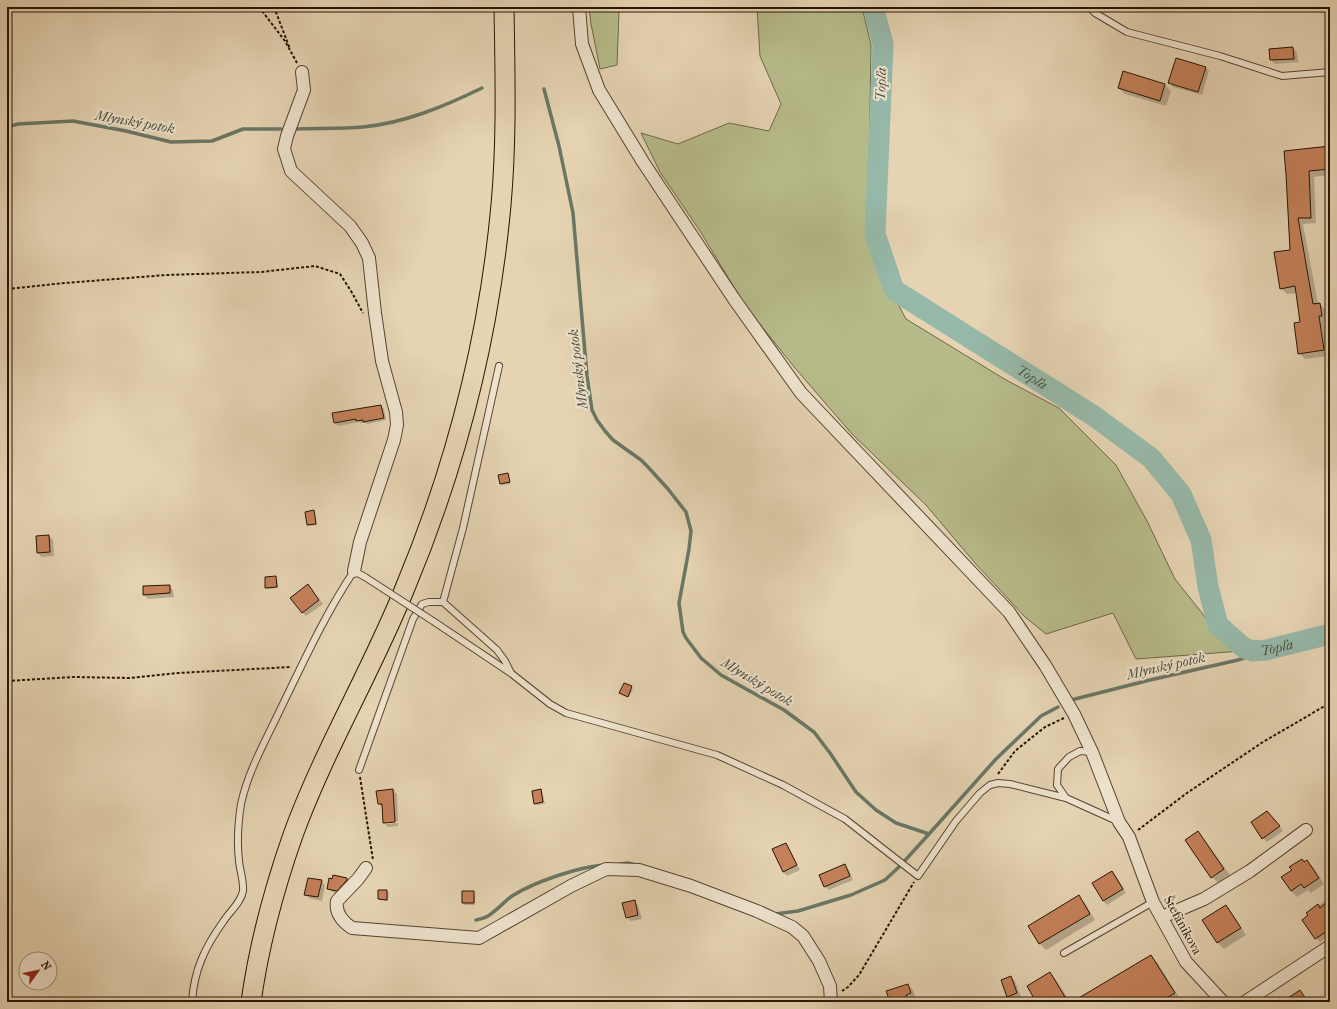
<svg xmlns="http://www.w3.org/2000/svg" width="1337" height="1009" font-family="'IM FELL French Canon',serif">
  <rect width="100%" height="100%" fill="#e5d3b2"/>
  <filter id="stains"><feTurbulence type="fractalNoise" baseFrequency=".005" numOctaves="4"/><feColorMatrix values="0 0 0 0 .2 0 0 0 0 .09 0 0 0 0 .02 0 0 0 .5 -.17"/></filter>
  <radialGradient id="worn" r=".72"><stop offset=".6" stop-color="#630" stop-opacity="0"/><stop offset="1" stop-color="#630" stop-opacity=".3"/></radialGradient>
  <path fill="#b7bb8a" stroke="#6e6846" d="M589,7H622L619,11L617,65L600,69L591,24Z
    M757,7H862L871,45L869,173L878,266L906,319L1006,380L1059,408L1116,465L1147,521L1175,579L1217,632L1242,651L1136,659L1113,613L1046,634L1025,617L975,563L926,505L852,434L795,368L746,307L700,231L660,172L641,133L678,144L729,123L769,131L781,104L760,56Z"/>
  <path fill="#0003" d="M1293,48L1297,52L1298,62L1275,64L1271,60Z
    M1205,67L1209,71L1202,95L1173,87L1170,83Z
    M1124,72L1165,85L1171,91L1166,106L1125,94L1119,88Z
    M1330,147V175L1314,177L1316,223L1303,224L1318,304H1320L1326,310L1328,322H1324L1329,356L1305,359L1299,353L1301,323L1297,293L1287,294L1281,288L1291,251L1287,174Z
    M1326,219H1330V252Z
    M381,406L384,409L386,420L367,424L366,423H360L359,422L338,426L335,423Z
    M507,474L511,484L502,485L501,484Z
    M314,511L315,513L317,525L309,526L308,525Z
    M49,536L53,540L54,556L42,557L38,553L37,537Z
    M275,577L277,579L278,588L268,589L266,588Z
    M169,586L173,590L174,597L148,599L144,595Z
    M312,590L323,604L306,616L302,612Z
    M631,687L633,689L629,697L620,693Z
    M393,790L397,794L398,821L386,822V824L398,823V826L388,827L384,823L383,808L379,804Z
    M541,790L542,792L545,804L537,805L535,804Z
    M1267,812L1275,820L1283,831L1267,842L1263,838Z
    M1198,832L1204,839L1230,875L1218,883L1212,877Z
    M785,844L789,848L800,870L787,876L783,872L774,850Z
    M1307,861L1313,867L1324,884L1311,893L1308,890L1297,897L1291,891L1304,863Z
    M845,866L849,870L853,880L829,890L825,886Z
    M1112,872L1116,876L1126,893L1107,905L1103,901Z
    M347,878L351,882L341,894L332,892L328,888Z
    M321,881L325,885L322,901L309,898L306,894Z
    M387,891L389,893L388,901L380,900L379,899Z
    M463,892H473L475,894V905H465L463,903Z
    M1078,897L1085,903L1095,920L1046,950L1040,944L1029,926Z
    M1330,898V935L1320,942L1316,938L1309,916L1307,913Z
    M634,901L638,905L642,919L631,921L627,917Z
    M1226,907L1232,913L1246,935L1224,949L1218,943L1204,921Z
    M1150,956L1157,962L1180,999L1176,1002H1074Z
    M1050,973L1056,980L1070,1002H1037Z
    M1011,977L1015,981L1021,997L1012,1000L1008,996Z
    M908,985L913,990L916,999L911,1001V1002H891Z"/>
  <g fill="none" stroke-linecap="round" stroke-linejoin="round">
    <path stroke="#697766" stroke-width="3.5" d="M544,89L559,146L573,213L587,376L592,410L597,420L605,431L613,440L641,460L648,467L668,489L686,512L691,531L689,549L679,603L683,632L686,638L701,658L721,675L784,710L814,732L830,753L856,792L876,810L896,823L929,834L996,759L1041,716L1058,707
      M7,127L18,124L73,121L126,131L171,142L212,141L243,129H281
      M293,129C316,128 340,129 363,127C405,123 445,106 482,88
      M1071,700L1150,680L1238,660L1266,650
      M620,864L628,863L636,865
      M775,914L798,911L851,895L885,880L900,866L929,834
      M476,920C480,919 485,918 488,916C497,910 504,902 512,896C534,882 578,867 604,865"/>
    <path stroke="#96b8a8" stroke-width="21" id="s1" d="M873,7L883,44L875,234L894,290L1094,416L1151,458L1181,494L1201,540L1208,587L1218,625L1244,648L1253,651L1266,650L1330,634"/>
  </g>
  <path fill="#c5815a" stroke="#261503" d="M1293,47L1294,59L1270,60L1269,49Z
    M1176,58L1206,67L1198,92L1168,83Z
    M1123,71L1165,84L1160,101L1118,88Z
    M1330,146V169L1309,171L1311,218H1298L1313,304L1320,303L1322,316H1319L1324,350L1298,354L1294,323L1300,322L1295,286L1280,289L1274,252L1290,250L1286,174L1284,151Z
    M381,405L384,418L363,422V420L356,421V419L334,423L332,413Z
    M508,473L510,482L500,484L498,475Z
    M314,510L316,524L307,525L305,512Z
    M49,535L50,552L37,553L36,536Z
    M276,576L277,587L265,588V577Z
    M308,584L319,600L302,613L290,598Z
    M170,585V593L143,595V586Z
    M624,683L632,686L628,697L619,693Z
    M393,789L395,822L383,823L382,804H378L376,791Z
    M541,789L543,802L534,804L532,791Z
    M1267,811L1280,826L1262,839L1251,822Z
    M1198,831L1224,869L1211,878L1185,840Z
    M786,843L797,865L783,872L772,849Z
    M1302,859L1304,862L1307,860L1319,878L1304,888L1301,884L1291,891L1281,877L1292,870L1289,867Z
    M845,864L850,876L824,887L819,875Z
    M1112,871L1123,889L1103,901L1092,883Z
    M333,875L347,878V880L337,891L327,889L329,878L332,879Z
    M308,878L322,880L318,897L304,895Z
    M378,890H387V900L378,899Z
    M462,891H474V903H462Z
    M1079,895L1090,914L1039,944L1028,926Z
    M635,900L638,915L626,918L622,903Z
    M1326,903L1330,909V929L1315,939L1302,920L1308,915L1306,913L1318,904L1320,908Z
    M1226,905L1241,928L1217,943L1202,920Z
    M1151,955L1175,993L1160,1002H1072Z
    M1050,972L1068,1002H1036L1027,986Z
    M1011,976L1017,993L1007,997L1001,980Z
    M908,984L911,993L906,995L909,1002H890L886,991Z
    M1300,990L1308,1002H1282Z"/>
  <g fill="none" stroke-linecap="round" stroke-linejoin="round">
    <defs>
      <path id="service" d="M1089,7L1095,13L1127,32L1220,56L1282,76L1330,72
        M443,602L463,528L499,366
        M436,623L512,674L550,704L566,713L717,755L783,785L845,819L918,876L956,821L980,793L990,785L998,783L1010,784L1066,798L1117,821
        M359,770L413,619L422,604L429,602H443L497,650L505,661L511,673
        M1066,798L1057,785L1058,769L1069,757L1080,751L1092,752
        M1064,953L1153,902
        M192,1002C194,970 205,947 223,922C229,912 241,903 243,891C244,882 240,871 239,861C237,843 238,823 241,804C248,771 266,740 280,710C303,663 325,614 354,571L365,577"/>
      <path id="minor" d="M579,7L582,44L599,90L643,162L734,299L801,393L1009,612L1045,665L1074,714L1092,752L1119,822L1129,837L1153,902L1186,962L1223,1002
        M302,72L304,90L287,136L284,149L291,171L350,226L362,243L369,258L375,313L382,361L396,412L397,425L394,440L360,542L354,571
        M366,868L358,879L337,901C335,913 343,922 352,928L479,938L571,886L606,869L639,870L691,886L757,911L792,927L803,936L819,961L830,986L831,1002
        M1162,917L1204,899L1250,871L1306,830
        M1245,1002L1330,946"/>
      <path id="primary" d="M251,1002C259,945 274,889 293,835C324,750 371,672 405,588C456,466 489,337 501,205C507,139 505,73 504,7"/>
    </defs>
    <use href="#service" stroke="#56442f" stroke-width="8"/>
    <use href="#minor" stroke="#56442f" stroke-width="14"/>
    <use href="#primary" stroke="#261503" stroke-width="21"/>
    <path stroke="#261503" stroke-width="2" stroke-dasharray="3 2" stroke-linecap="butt" d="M259,7L285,41L297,63
      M274,7L290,49
      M7,289L65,283L166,275L261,272L315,266L340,274L351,291L363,313
      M7,681L74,677L129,678L178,673L291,667
      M998,774L1015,751L1045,727L1064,718
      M360,777L373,860
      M1138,830L1187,793L1263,742L1323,707L1330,704
      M842,991L848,987L859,975L914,882"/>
    <use href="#service" stroke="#eee2cd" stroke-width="6"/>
    <use href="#minor" stroke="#eee2cd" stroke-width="12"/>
    <use href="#primary" stroke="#e5d3b2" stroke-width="19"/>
    <defs>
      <path id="service-bridge" d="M365,577L436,623"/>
    </defs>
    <use href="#service-bridge" stroke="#56442f" stroke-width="8" stroke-linecap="butt"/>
    <use href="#service-bridge" stroke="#eee2cd" stroke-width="6"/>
  </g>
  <g text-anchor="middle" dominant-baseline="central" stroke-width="4" stroke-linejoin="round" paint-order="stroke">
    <g font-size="13" fill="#261503" stroke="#eee2cd">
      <text transform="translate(1183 925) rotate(61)">Štefánikova</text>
    </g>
    <g font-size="14" font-style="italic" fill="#4d4e3d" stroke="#eee2cd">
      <text transform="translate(881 84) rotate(-88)">Topľa</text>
      <text transform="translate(135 122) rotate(10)">Mlynský potok</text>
      <text transform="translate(578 369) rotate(-97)">Mlynský potok</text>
      <text stroke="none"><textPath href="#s1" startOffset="451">Topľa</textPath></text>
      <text stroke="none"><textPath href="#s1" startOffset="847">Topľa</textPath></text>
      <text transform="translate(1166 666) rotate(-13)">Mlynský potok</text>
      <text transform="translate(757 682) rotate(31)">Mlynský potok</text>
    </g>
  </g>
  <rect width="1337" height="1009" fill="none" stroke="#e5d3b2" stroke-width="24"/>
  <rect x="8" y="8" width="1321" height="993" fill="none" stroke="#261503" stroke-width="2"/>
  <rect x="12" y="12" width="1313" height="985" fill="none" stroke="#261503"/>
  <g transform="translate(38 971) rotate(57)"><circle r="19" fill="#eee2cd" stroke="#9e907c"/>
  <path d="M0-3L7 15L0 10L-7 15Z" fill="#8f2418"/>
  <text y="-6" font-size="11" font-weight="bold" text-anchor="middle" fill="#261503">N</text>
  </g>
  <rect width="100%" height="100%" filter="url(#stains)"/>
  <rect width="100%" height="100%" fill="url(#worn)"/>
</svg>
